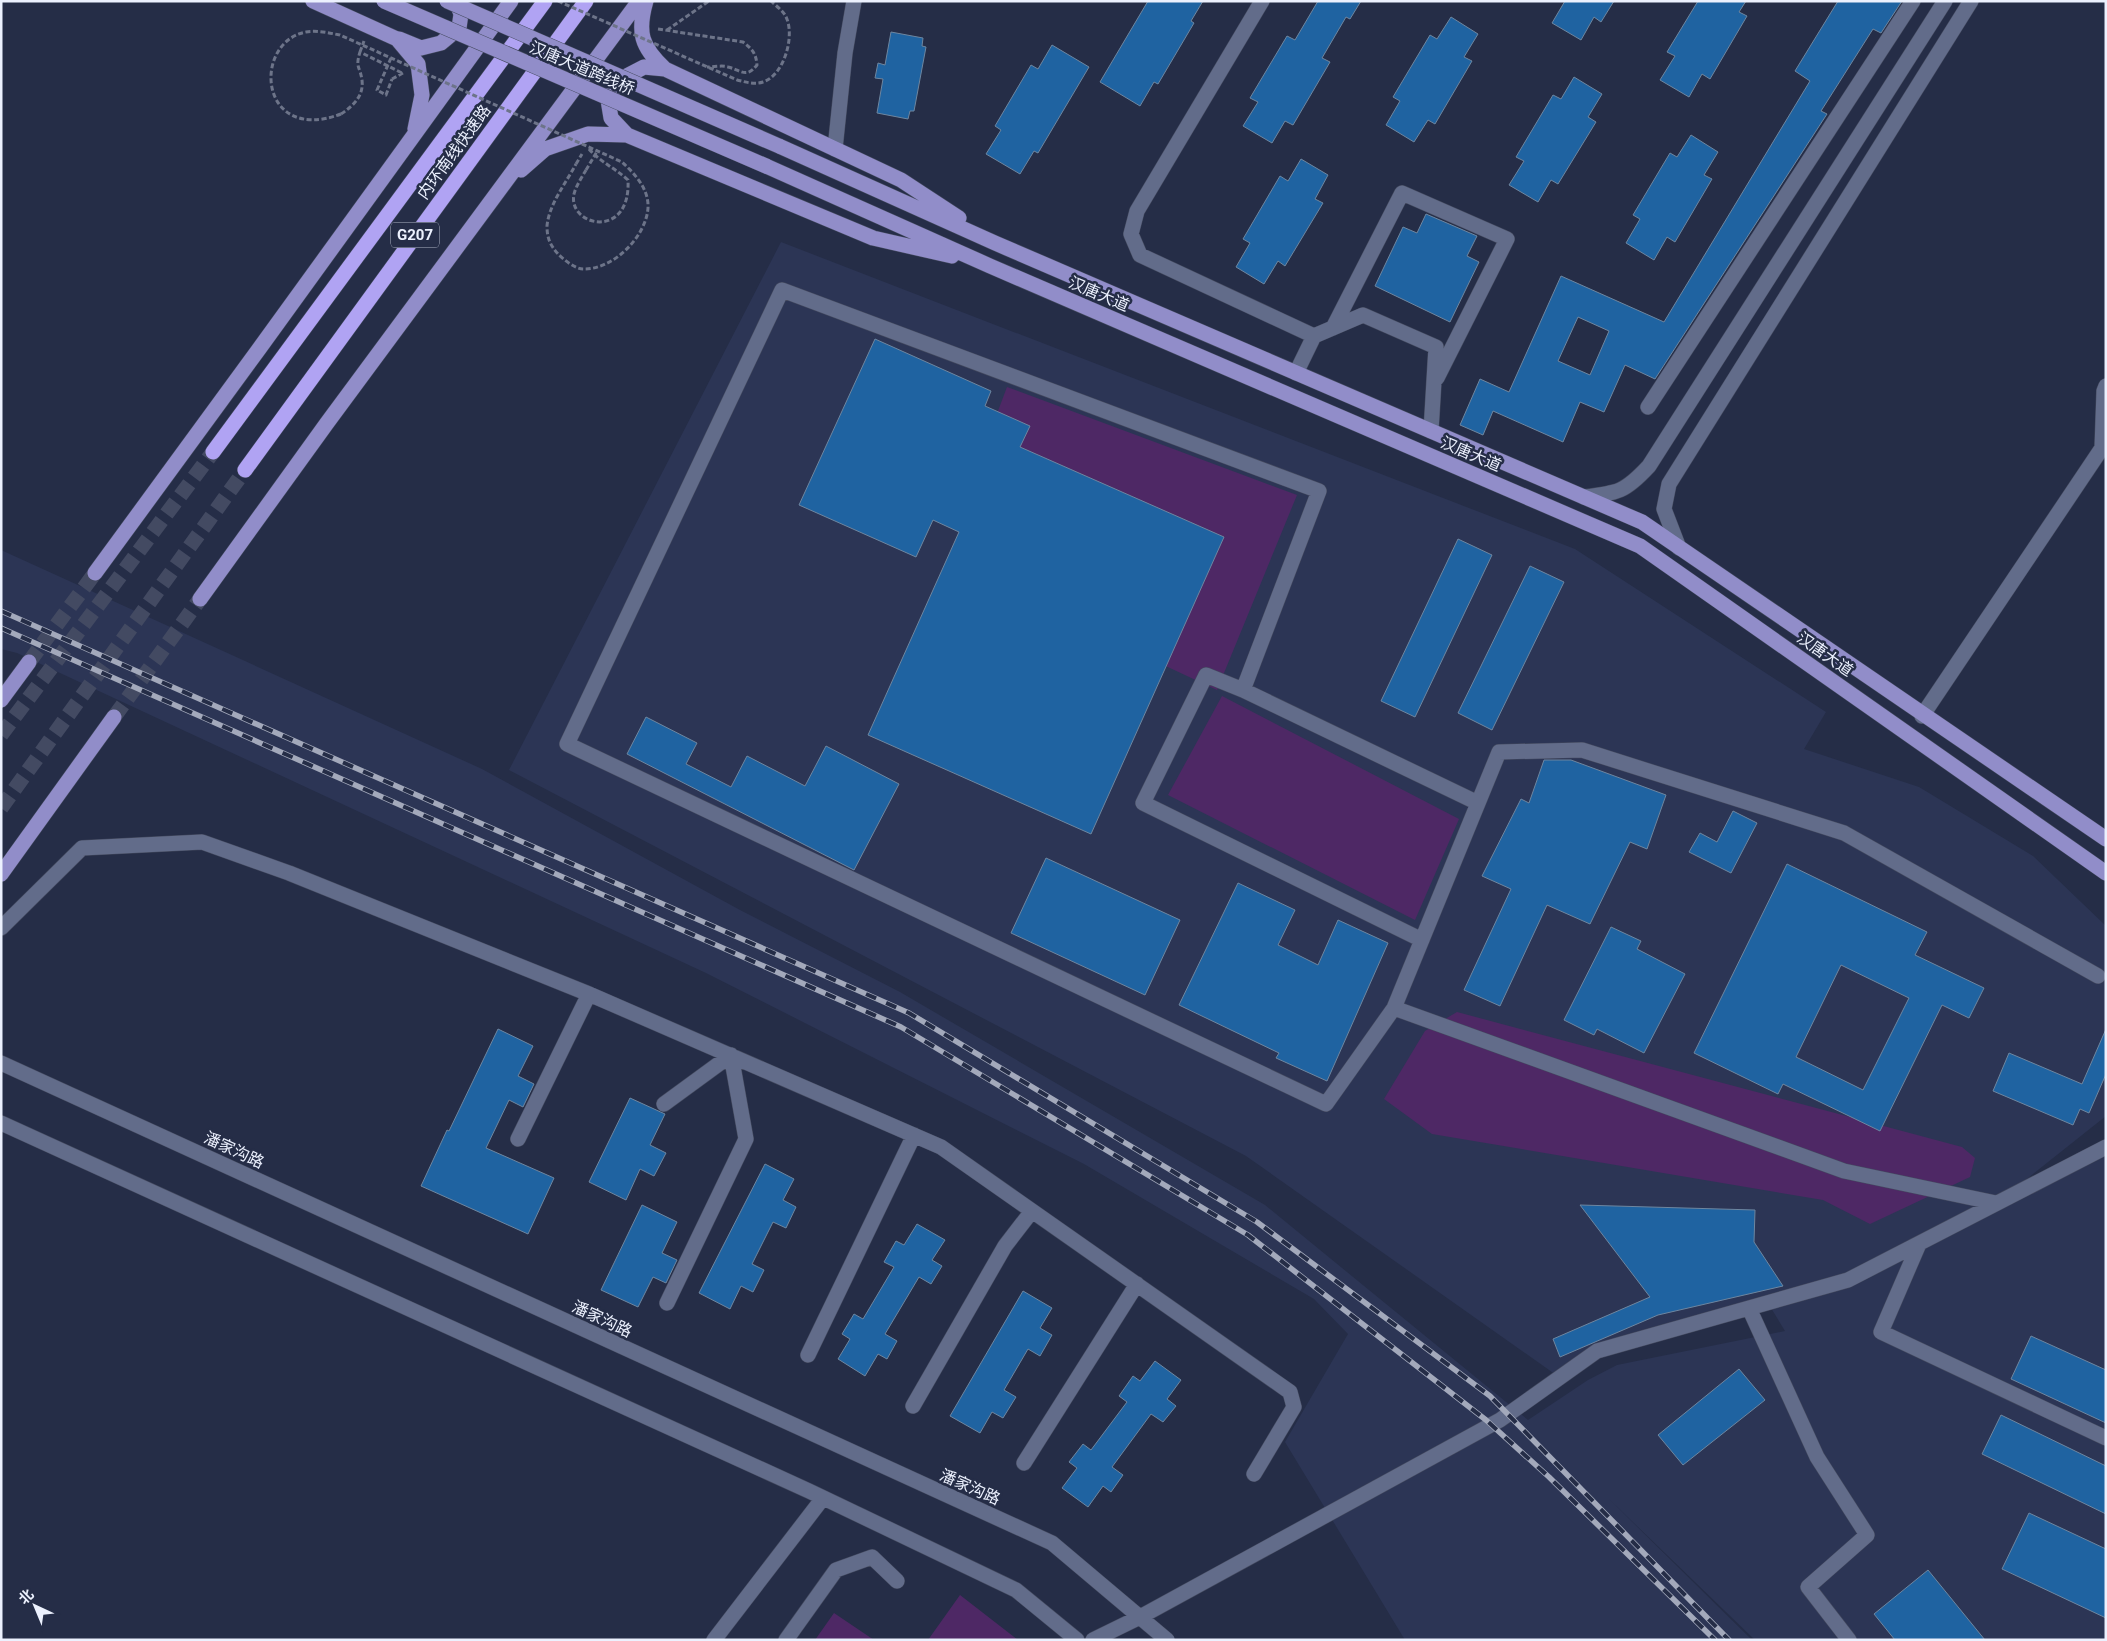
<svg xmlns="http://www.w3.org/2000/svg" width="2107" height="1641" font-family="Roboto,'Noto Sans SC',sans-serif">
  <rect width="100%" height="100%" fill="#252d47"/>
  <path fill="#2c3555" d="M781,242L1575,549L1826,712L1804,749L1919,787L2033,856L2106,926V1116L1999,1201L2106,1147V1640H1755L1608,1498L1752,1640H1405L1285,1442L1348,1334L1314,1299L1084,1164L706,973L17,653L1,649V550L482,769L740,910L900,992L1265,1205L1528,1420L1588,1380L1617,1365L1785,1331L1768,1303L1597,1351L1559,1377L1246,1156L509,770Z"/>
  <path fill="#4e2865" d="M1007,387L1297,495L1217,690L1155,661L981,456Z
    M1222,696L1459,819L1415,920L1168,795Z
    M1457,1012L1962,1147L1975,1158L1970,1177L1870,1224L1823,1200L1432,1134L1384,1099L1425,1031Z
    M960,1595L1018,1640H928Z
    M834,1613L874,1640H815Z"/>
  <path fill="#1f63a1" stroke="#6e86a0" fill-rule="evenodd" d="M1148,1H1203L1191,21L1194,23L1158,84L1154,82L1140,106L1100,82Z
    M1318,1H1361L1350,19L1346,17L1322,58L1330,62L1293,125L1285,121L1272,143L1243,126L1258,102L1250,98L1287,36L1295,40Z
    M1565,1H1614L1601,22L1594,17L1581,40L1552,23Z
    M1698,1H1746L1739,12L1747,16L1710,79L1702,74L1689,97L1660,80L1675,56L1667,52Z
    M1838,1H1902L1881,33L1873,29L1821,111L1827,114L1655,379L1625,365L1604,412L1580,402L1563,442L1493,411L1483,435L1460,425L1480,379L1509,392L1561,276L1664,322L1810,81L1795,71ZM1578,317L1609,331L1590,375L1558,361Z
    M1451,17L1478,34L1464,57L1472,61L1435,124L1428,120L1414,142L1386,125L1400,101L1393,97L1430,35L1437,39Z
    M891,32L923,38L922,46L926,47L914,111H910L908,119L877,113L883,79L875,78L878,63L885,65Z
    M1052,45L1089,67L1038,153L1034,151L1020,174L986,154L1001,130L995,126L1031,65L1038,69Z
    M1574,77L1602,94L1588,117L1596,122L1558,184L1551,180L1538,202L1509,185L1524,161L1516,157L1553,95L1561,99Z
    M1691,135L1718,152L1704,175L1712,179L1675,242L1667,237L1654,260L1626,243L1640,219L1633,215L1670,153L1677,157Z
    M1301,159L1328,175L1315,199L1323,203L1285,266L1278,261L1264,284L1236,267L1250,243L1243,239L1280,176L1288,181Z
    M1426,214L1477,236L1467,256L1479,262L1450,322L1375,286L1403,227L1417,233Z
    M875,339L991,391L985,406L1030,426L1020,447L1224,537L1091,834L868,735L959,532L933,520L916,557L799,505Z
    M1458,539L1492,555L1415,717L1381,701Z
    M1530,566L1564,582L1492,730L1458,713Z
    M646,717L697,743L686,764L731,787L747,756L805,786L826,746L899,784L854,870L627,754Z
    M1544,760H1571L1666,795L1647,849L1630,842L1590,924L1547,905L1500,1006L1464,990L1511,889L1482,876L1521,799L1529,803Z
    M1733,811L1757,823L1731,873L1689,852L1700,833L1717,842Z
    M1046,858L1180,920L1145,995L1011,933Z
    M1787,864L1927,932L1915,955L1984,988L1969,1018L1942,1005L1880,1131L1783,1084L1778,1094L1694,1053ZM1841,965L1909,998L1863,1090L1796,1057Z
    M1238,883L1295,910L1278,945L1318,965L1338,920L1388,943L1327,1081L1276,1058L1279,1053L1179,1005Z
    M1611,927L1641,941L1637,949L1685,974L1644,1053L1597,1029L1594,1035L1564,1020Z
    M498,1029L533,1046L518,1076L534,1084L523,1107L509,1100L486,1148L554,1178L528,1234L421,1186L447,1130L449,1131Z
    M2106,1029V1074L2089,1113L2080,1109L2073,1125L1993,1091L2009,1053L2082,1084Z
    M630,1098L665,1114L650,1145L666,1153L654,1176L640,1169L626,1200L589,1182Z
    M765,1164L794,1179L783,1200L796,1207L786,1228L773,1222L752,1264L764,1270L753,1292L741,1286L730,1309L699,1293Z
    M642,1205L677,1222L662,1253L677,1260L666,1283L653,1277L638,1307L601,1290Z
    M1580,1205L1755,1210L1754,1242L1783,1286L1658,1315L1560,1357L1553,1339L1650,1297Z
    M917,1224L945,1240L932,1260L942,1266L931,1284L919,1277L885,1334L897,1341L887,1359L878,1354L865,1376L838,1359L850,1339L842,1334L854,1314L863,1319L894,1267L884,1262L896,1241L904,1245Z
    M1023,1291L1052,1308L1040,1328L1052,1335L1040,1356L1028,1349L1004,1390L1016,1397L1003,1418L992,1412L980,1433L950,1416Z
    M2031,1336L2106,1370V1423L2011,1379Z
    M1155,1361L1181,1380L1167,1399L1176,1406L1163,1422L1151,1414L1112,1467L1123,1475L1111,1492L1103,1486L1088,1507L1062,1488L1077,1468L1069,1462L1083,1444L1091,1450L1127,1402L1119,1396L1133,1376L1140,1381Z
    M1739,1369L1765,1400L1683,1465L1658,1435Z
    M2001,1415L2106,1466V1514L1982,1454Z
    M2029,1513L2106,1549V1618L2002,1569Z
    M1928,1570L1985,1640H1895L1874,1614Z"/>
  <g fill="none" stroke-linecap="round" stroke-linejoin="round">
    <path stroke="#434a62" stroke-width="15" stroke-dasharray="15 8" stroke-linecap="butt" d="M29,662L95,573
      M114,717L200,599"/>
    <path stroke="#434a62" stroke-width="15" stroke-dasharray="15 8" stroke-linecap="butt" d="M1,735L213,452
      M1,808L245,470"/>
    <defs>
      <path id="minor" d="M1262,1L1137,211L1131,234L1140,255L1314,336L1363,315L1436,347L1431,431
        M835,149L845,53L854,1
        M1333,328L1402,193L1507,239L1437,378
        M1296,373L1314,336
        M1648,407L1913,1
        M1584,497C1618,493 1625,492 1649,466L1945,1
        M1679,548L1664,509L1669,484L1971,1
        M1243,690L1206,675L1143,803L1422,940
        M1922,716L2102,448L2104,391L2106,386
        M1478,803L1243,690L1319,491L782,290L567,744L1326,1104L1394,1008L1499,752L1582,750L1844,833L2098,976
        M1,928L82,848L202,842L289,873L589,994L941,1147L1290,1392L1294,1407L1254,1474
        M1394,1008L1844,1171L1996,1203
        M1,1063L1052,1543L1167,1640
        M664,1104L731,1055L746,1139L667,1303
        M1,1123L809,1491L1016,1590L1077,1640
        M518,1139L589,994
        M1919,1244L1881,1332L2106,1438
        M1749,1308L1817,1457L1867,1535L1808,1587L1849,1640
        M808,1355L914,1135
        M913,1406L1005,1246L1032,1211
        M1024,1463L1137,1284
        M714,1640L823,1498
        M786,1640L836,1570L872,1557L897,1581
        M1093,1640L1140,1617L1500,1420L1597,1351L1848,1280L2106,1147"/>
      <path id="major" d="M313,1L397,39L418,64L422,95L415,129
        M646,1C637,32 641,47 665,69L901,180L959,218
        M399,39L421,48L441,43L459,28L461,14L456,1
        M627,135L611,118L608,100L619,80L644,67L665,69
        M779,146L995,243L1642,522L2106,839
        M766,166L990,266L1640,546L2106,873
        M521,170L545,149L588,134L627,135L873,238L952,256
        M95,573L259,349L511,1
        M200,599L327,423L639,1
        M1,700L29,662
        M1,874L114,717"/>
      <path id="highway" d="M213,452L545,1
        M245,470L586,1"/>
    </defs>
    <use href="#minor" stroke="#444a5f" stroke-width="16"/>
    <use href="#major" stroke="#444a5f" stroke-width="16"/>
    <use href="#highway" stroke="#444a5f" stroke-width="16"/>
    <path stroke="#6d7489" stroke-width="3" stroke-dasharray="5 2.5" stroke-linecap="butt" d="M658,29L743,42C752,49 756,53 757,65C746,79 741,70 728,67C722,65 714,67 707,67
      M667,30L709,1
      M360,52L364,41
      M392,79L403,73
      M341,114C353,106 364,96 362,80C360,66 355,68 360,52L402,73
      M576,164L582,154
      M586,170L598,150"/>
    <use href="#minor" stroke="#626c8a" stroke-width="15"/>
    <use href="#major" stroke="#918dc9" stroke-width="15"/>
    <use href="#highway" stroke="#b0a3f3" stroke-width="15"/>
    <defs>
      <path id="rail" d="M1,611L909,1013L1257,1222L1490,1396L1729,1640
        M1,628L901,1027L1248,1235L1486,1420L1549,1477L1715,1640"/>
    </defs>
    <use href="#rail" stroke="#a3a9bb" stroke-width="5.5"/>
    <use href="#rail" stroke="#252d47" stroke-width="4" stroke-dasharray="11" stroke-linecap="butt"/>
    <defs>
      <path id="major-bridge" d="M384,1L766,166
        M447,1L779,146"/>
    </defs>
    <use href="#major-bridge" stroke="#444a5f" stroke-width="16" stroke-linecap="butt"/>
    <path stroke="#6d7489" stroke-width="3" stroke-dasharray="5 2.5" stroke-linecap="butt" d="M558,1L737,80C746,82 754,85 763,82C785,75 796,33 785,15C782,10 775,5 771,1
      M391,58L377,90L386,95L392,79
      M341,114C258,145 252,42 306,32C317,30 329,33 340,35L622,162C635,174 649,189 648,208C646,237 613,270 583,269C575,269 563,259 558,254C550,245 547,238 547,226C549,204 566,183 576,164
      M586,170C582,177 576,186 574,194C567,226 631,241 628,180C615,168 600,162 588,148"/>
    <use href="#major-bridge" stroke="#918dc9" stroke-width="15"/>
  </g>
  <g text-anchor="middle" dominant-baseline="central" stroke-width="5" stroke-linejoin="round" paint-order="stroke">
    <rect fill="#252d47" stroke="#b0b6c7" stroke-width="1" x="391" y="222.5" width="48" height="25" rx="4"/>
    <g font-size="15" font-weight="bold" fill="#ecf1fe">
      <text x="415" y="235">G207</text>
    </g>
    <g font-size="16" fill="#ecf1fe" stroke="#252d47">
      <text transform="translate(582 68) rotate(23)">汉唐大道跨线桥</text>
      <text transform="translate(454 152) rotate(-54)">内环南线快速路</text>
      <text transform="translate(1099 294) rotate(23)">汉唐大道</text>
      <text transform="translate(1471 454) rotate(23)">汉唐大道</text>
      <text transform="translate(1825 654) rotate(35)">汉唐大道</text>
      <text transform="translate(234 1150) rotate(25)">潘家沟路</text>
      <text transform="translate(602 1319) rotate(25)">潘家沟路</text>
      <text transform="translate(970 1487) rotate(24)">潘家沟路</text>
    </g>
  </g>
  <rect width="2107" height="1641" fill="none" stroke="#ecf1fe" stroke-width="5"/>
  <g transform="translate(35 1606) rotate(316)" stroke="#252d47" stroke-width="4" paint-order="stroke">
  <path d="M0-4L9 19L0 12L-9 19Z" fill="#ecf1fe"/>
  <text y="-8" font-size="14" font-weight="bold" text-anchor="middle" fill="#ecf1fe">北</text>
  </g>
</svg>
